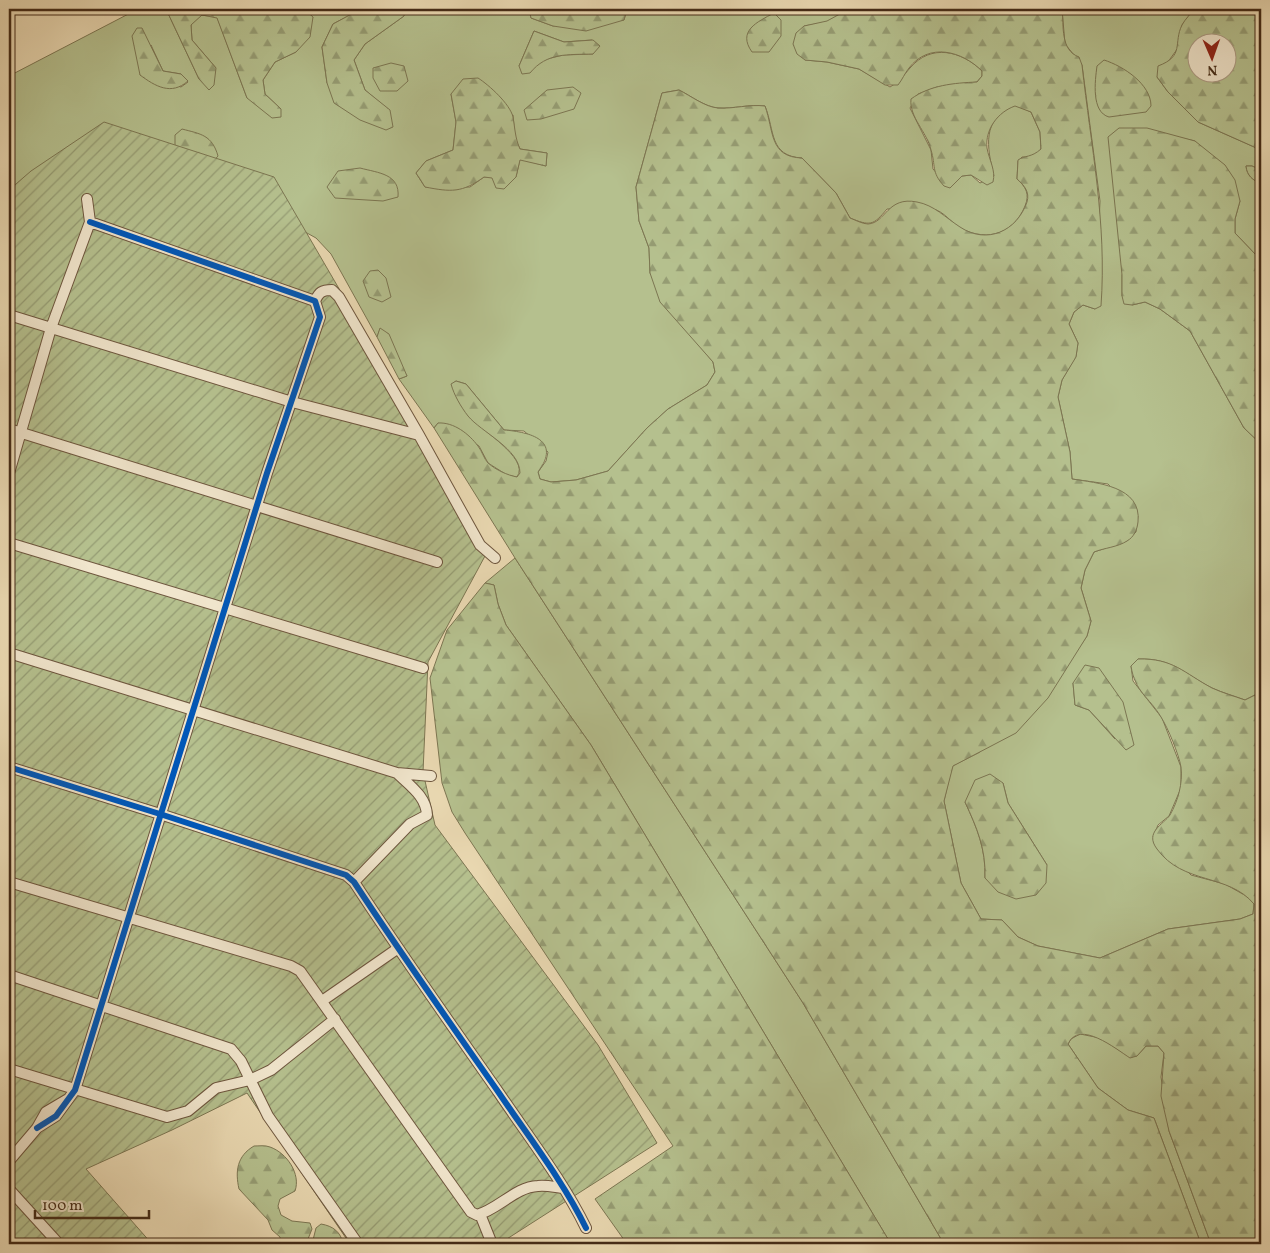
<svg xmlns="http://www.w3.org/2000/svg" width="1270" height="1253" font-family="Vollkorn,serif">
  <defs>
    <pattern id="forest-firs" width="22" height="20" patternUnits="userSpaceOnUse" patternTransform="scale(1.25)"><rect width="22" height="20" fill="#b5c08e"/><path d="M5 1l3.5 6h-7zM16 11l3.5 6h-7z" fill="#959c73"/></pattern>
    <pattern id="garden-furrows" width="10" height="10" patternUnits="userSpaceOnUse" patternTransform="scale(1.25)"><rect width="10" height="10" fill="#b5c08e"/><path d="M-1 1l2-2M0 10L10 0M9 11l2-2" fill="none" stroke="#959c73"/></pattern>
  </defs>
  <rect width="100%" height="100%" fill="#ead9b2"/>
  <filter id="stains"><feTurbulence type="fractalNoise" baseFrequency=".004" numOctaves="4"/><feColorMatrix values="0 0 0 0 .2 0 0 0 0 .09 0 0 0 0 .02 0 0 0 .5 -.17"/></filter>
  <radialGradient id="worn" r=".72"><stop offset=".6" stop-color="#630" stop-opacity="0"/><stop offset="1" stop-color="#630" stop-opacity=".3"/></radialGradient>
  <path fill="#b5c08e" stroke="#7c7652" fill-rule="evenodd" d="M138,9H166L199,79L216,68L192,40L191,25L201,15L217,17L247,98L281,109L265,94L263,80L275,62L296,52L313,17L304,9H361L333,24L322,47L327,83L390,111L365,90L354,60L365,44L404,16L405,9H529L531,18L553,26L624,20L627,9H849L827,22L804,26L805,60L827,62L859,69L890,87C900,81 903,76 910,68C931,43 962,51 982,71V76L977,82L937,87L918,94L910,108L931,150L933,169L950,188L962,176L971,175L980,183L994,176C987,148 981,118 1015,105L1031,112L1040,132L1041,150L1031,157H1022L1018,161L1017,179C1026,187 1030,194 1025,206C1014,233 989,242 962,229C952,224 944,211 933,209C919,206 901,209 887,209C873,226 870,226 850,218L836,193L802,158C769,156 775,131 765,106C749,104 734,109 718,108C705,107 691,96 679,90L662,93L636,187L639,221L649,248L650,273L684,327L713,362L715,372L707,385L668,409L647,428L608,471L576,480L551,482L540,479L538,472L546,461L548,452L524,431L504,430L466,384L456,381L452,384C454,395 461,406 468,415C477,428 531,458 517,477L507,475L488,463L479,446L438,423L434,428L399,379L407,376L380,329L377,337L331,254L316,238L269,212L9,199V76ZM534,31L564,42L592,40L593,54L563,55L519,66ZM151,45L163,71L181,74L188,82L181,87L140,75ZM451,94L513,115L515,138L520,149L547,153L546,166L520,159L516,177H484L470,187H425L416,173L426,161L453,150L456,122Z
    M1062,9H1160L1169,13L1194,9L1182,25L1178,48L1157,77L1168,92L1198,122L1261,150V170L1252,166H1246C1247,176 1253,180 1261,184V255L1255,254L1235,233V219L1240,201L1195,141L1177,137L1122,275V296L1132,305L1145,302L1160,309L1190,331L1244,428L1261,444V692L1245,700C1234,696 1223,693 1212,688C1184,674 1173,658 1138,659L1131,666L1133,681L1162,718L1181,767V788L1169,816L1158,825L1153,837L1191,875L1225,884L1248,897L1254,904L1253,914L1240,919L1168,929L1100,958L1038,946L1018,937L1002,920L981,919L961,883L944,801L952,766L980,752L1068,664L1087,636L1091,621L1081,588L1085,570L1094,552L1127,541L1136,532L1138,516L1108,484L1072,479L1070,452L1058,397L1062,380L1076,356L1078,343L1069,324L1074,312L1083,305L1095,309L1100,201L1082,65L1065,44ZM1073,683L1115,739L1089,710L1075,705ZM1003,783L1008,803L1047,865L985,878C986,849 977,828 965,802Z
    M515,558L803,1003L944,1244H891L591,745L506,625L498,604L494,585L485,583Z
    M1080,1034L1100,1038L1130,1057L1137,1056L1146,1046H1158L1164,1053L1161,1077L1169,1131L1211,1244H1201L1154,1118L1128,1110L1098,1088L1068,1044L1071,1039Z"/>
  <path fill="url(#forest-firs)" stroke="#7c7652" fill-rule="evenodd" d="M166,9H304L313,17L310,37L296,52L275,62L263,80L265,94L281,109V117L272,118L247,98L217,18L202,15L191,25L192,40L216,68L214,85L209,90L199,79Z
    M361,9H405L404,16L365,44L354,60L365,90L390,110L393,127L386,130L360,120L334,103L327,83L322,47L333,24Z
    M529,9H627L624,20L586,31L553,26L531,18Z
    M849,9H1062C1064,26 1060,50 1079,57L1082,65C1091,147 1107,223 1101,306L1095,309L1083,305L1074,312L1069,324L1078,343L1076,357L1062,380L1058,397L1070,452L1072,479C1097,483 1142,486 1138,522C1137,530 1134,537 1127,541C1118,547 1104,548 1094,552L1085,570L1081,588L1091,621L1087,636L1048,698L1016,733L953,766L944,801L961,883L981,919L1002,920L1018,937L1038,946L1100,958L1168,929L1240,919L1253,914L1254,904C1228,873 1183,885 1157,849C1144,832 1164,824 1170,815C1178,801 1183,783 1181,767C1179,755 1168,728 1161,717C1149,697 1135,692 1131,666L1138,659C1173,658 1184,673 1212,688C1223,693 1234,696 1245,700L1261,692V1244H1211L1169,1131L1161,1096L1164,1053L1158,1046H1146L1137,1056L1130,1058C1116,1049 1079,1019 1068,1044L1098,1088L1128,1110L1154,1118L1201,1244H944L803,1003L515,558L434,428L438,423C454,422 469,434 478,446C482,451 484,459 488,463C496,470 507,475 517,477L520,473C520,449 481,432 468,416C461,407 454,395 451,384L456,381L466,384L504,430C530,432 562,440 538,472L540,479L551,482L576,480L608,471L647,428L668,409L707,385L715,372L713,362L660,302L650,273L649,248L639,221L636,187L662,93L679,90C691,96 705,107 718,108C734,109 749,104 765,106C774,131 769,157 802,158L836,193L850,218C855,220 863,224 868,224C886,223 887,196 917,202C934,205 946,218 960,227C987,245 1017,231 1027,202C1030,192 1024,185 1017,179L1018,160C1025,155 1031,158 1041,149L1040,132L1031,112L1015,106C998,112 985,129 987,148C989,160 996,170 993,182L987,185L971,175L962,176L950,188L944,186C931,172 936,166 931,150C927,132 909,117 911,99C930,85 954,83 977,82L982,76V71C962,51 929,42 909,68C905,73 902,80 898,85H885L859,69L827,62L805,60L797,54L793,44L796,33L804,26L827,21Z
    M1194,9H1261V150L1198,122L1168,92L1157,77L1158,66C1185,56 1173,43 1182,25C1185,19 1191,14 1194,9ZM1198,42H1228V72H1198Z
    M774,13L781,20V36L769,52H752C737,31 757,22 774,13Z
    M137,28H142L163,71L181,74L188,81C171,96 155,86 140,75L132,36Z
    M534,31L564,42L593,40L600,46L593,54C568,55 547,52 530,73L522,74L519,66Z
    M1104,60C1123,66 1151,84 1151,106L1146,112L1109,117C1091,112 1095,81 1097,66Z
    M391,63L404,66L408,81L397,91H380L373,78V68Z
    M478,78C489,85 510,104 513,117C515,128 515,138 520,149L547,153L546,166L520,160L516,177L504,189L496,188L492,178L484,177C462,193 451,192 425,187L416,173L426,161L453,150L456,122L451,94L463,79Z
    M573,87L581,93L574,109L541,119L527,120L524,110L547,90Z
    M1119,128H1147L1195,141L1225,165L1235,180L1240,201L1235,219V233L1255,254L1261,255V444L1244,428L1190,331L1160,309L1145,302L1132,305L1124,304L1122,296V275L1108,137Z
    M182,129C201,134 212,135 218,156L210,165L175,150V135Z
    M1246,166H1252L1261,170V184C1253,180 1247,176 1246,166Z
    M360,168C379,173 400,174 398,197L383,201L335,198L327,187L338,171Z
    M378,270L386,278L391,297L382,302L369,297L363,281L370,271Z
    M380,328L389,334L407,376L399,379L377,337Z
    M485,583L494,585L498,604L506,625L591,745L891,1244H627L595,1199L673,1146L465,833L452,812L442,783L430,678L447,630Z
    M1085,665L1099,668L1123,702L1134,745L1126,750L1089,710L1075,705L1073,683Z
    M990,774L1003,783L1008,803L1047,865L1046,883L1036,895L1016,899L998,892L985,878C986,849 977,828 965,802L975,780Z
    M254,1146C259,1146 265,1145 270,1147C287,1153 301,1174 295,1191L280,1199L278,1206L281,1215L292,1221L310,1223L312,1229L306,1244H281L280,1237L272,1230L268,1220L239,1189C235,1171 237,1156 254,1146Z
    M321,1224C333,1226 341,1232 343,1244H312L316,1228Z"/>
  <path fill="url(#garden-furrows)" stroke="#7c7652" d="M104,122L274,177L437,457L485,556L428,662L423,772L435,825L598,1045L657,1143L499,1244H350L247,1093L172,1130L86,1169L152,1244H9V190L31,171Z"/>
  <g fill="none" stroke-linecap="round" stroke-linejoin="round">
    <defs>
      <path id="minor" d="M315,301C319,292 322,290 332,290L339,297L419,435L480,545L495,558
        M9,315L292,402L419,435
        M9,429L437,562
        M9,473L51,328L90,222L87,199
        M9,543L423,668
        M9,653L397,773L431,776
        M9,767L160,814L346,875L354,882C401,954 450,1023 499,1093C528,1136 563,1181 586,1228
        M9,882L291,966L300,971L471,1212L477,1215C499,1209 515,1187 538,1186C546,1185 554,1187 562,1188
        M354,882L410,824L427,815C426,796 410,786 397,773
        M9,975L231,1049L241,1061L268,1116L358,1244
        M322,1001L397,949
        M9,1069L167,1117L188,1111L216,1088L250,1080L271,1070L335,1019
        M37,1128L56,1116L75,1090L267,473L320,317L315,301L90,222
        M9,1161L37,1128L46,1112L68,1099
        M9,1189L59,1244
        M480,1214L492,1244"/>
    </defs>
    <use href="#minor" stroke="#6e563e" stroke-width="12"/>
    <use href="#minor" stroke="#f1e6cd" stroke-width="10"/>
    <defs>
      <path id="cycleway" d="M9,767L160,814L346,875L354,882C401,954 450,1023 499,1093C528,1136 563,1181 586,1228
        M37,1128L56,1116L75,1090L267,473L320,317L315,301L90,222"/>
    </defs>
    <use href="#cycleway" stroke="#f1e6cd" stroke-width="9"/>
    <use href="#cycleway" stroke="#0057b8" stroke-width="6"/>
  </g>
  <rect width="1270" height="1253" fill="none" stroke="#ead9b2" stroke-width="30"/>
  <rect x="10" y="10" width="1250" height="1233" fill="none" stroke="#442b17" stroke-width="2.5"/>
  <rect x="15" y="15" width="1240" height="1223" fill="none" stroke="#442b17"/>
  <g transform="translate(1212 58) rotate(178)"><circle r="24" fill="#f1e6cd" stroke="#ac9b84"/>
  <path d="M0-4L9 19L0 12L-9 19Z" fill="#8f2418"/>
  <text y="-8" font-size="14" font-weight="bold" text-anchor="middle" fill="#442b17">N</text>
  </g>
  <path d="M35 1210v8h114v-8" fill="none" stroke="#442b17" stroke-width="2.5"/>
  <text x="42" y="1210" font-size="15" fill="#442b17" stroke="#f1e6cd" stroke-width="4" paint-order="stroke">100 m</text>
  <rect width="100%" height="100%" filter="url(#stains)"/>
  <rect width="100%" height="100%" fill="url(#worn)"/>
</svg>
